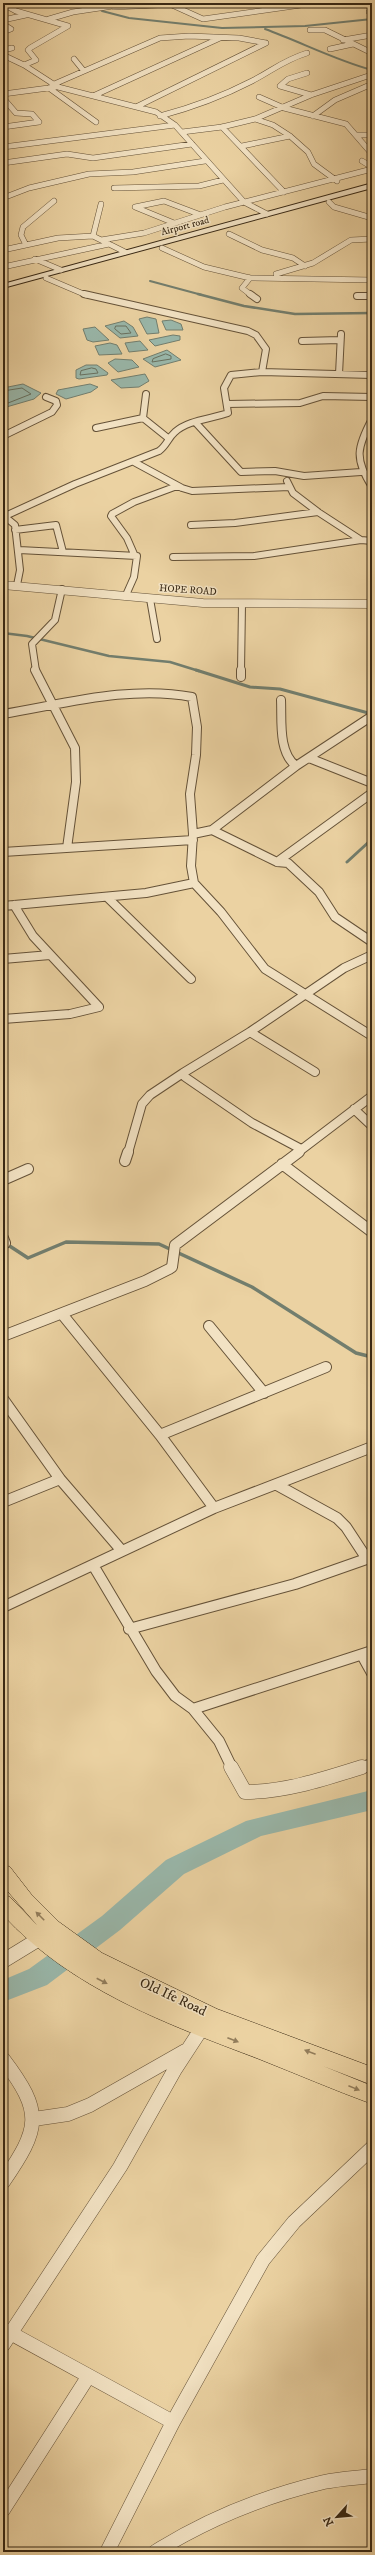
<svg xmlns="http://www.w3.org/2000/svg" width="375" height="2555" font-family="'IM FELL DW Pica',serif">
  <rect width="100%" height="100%" fill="#ebd2a2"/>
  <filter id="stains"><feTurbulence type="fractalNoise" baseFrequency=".005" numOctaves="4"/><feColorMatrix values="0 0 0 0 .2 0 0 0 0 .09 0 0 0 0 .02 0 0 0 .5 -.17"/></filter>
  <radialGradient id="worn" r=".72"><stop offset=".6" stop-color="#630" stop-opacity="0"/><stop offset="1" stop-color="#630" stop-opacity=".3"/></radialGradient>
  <path fill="#99b7aa" stroke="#727e6e" d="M147,317L156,319L159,333L147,334L139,319Z
    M171,320L181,324L183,330H166L162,321Z
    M124,321L133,327L138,336L120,338L105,326Z
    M95,327L109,340L93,342L87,340L83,329Z
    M173,335L180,336V340L155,346L149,340Z
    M140,341L148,350L129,352L125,343Z
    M110,343L117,345L122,354L99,355L95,346Z
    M167,350L181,360L155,367L143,359Z
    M115,359L132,360L139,367L118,372L108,363Z
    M86,365H97L108,373L107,375L79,379L76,378V370Z
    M145,374L149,381L139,387L121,388L111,380Z
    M23,384L41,393L34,399L3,408V388Z
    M90,384L98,387L91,392L66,399L56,394L58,390Z"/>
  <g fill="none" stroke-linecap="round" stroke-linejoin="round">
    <path stroke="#68705f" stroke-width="1" d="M116,326H126L131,333L121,334L115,329Z
      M166,354L171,356V359L152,362L153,359Z
      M92,368L96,369L98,373L80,375L81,371Z
      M3,391L22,388L31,394L3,405"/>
    <path stroke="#727e6e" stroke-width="2" d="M92,3L102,11L129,18L222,28L305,26L372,19
      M265,29C301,42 335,60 372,70
      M150,281L202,295"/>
    <path stroke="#727e6e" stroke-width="2.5" d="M198,294L244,306L295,314L372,313
      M3,633L27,636L109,656L170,662L199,671"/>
    <path stroke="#727e6e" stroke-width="3" d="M196,670L250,687L280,689L372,714
      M347,862L372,839"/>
    <path stroke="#727e6e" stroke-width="3.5" d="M5,1243L28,1258L66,1242L159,1244L252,1287L356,1353L372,1357"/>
    <path fill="#99b7aa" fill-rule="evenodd" d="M372,1790V1810L261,1836L184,1874L120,1930L47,1985L3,2002V1980L29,1969L102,1916L166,1860L246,1821Z"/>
    <defs>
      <path id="minor-far4" d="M109,3L114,7L200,3
        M3,4L16,11L68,26L30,48L28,50L36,60L24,65L58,87L156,112L175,125L244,202L267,214
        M172,5L203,19L315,3
        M369,12L372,11
        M49,19L73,12L113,6
        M3,20L26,15
        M3,24L11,29L3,32
        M310,30H325L372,53
        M343,40L372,35
        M330,49L353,44
        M3,50L12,48
        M3,55L24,65
        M74,59L83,70
        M307,73L288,79L280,86L311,95
        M52,85L160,38L189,36L239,38L266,43
        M49,88L96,122
        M3,94L56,87
        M93,96L220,38
        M259,97L284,108L346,124L372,154
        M3,98L16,113L32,114L39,122L3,127
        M138,106L266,43
        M160,116C194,107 221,97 252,81C273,70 284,60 307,53
        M313,116L335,100L372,84
        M255,119L273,125L290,136L308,152L314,164L337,181
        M222,127L284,192
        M182,132L222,127L255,119L311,95L368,76
        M356,135H372
        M242,146L290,136
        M3,147L175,125
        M362,161L372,167
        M3,163L67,154L93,158L192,144
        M114,188L199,186L223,180
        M3,198L29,188L89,174L133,172L205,161
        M329,202L334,207L372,218
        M135,207L164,201L201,215
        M135,207L174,223
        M229,234L262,250L293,258L305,266
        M93,236L101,204
        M101,240L144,233L225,207L372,169
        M26,245L21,235L23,227L54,201
        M162,248L204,267L250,278L372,280
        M3,250L58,238L93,236L125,252
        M35,259L61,270
        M3,267L109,244
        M276,274L313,263L351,240L372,239
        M46,278L86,295
        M250,278L242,288L251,295"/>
      <path id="minor-far3" d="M84,294L248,331L256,335L266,349L262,372
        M250,294L257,299
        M357,296H372
        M302,341L340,340
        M339,374L341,334
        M146,394L143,418L168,438
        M227,404L300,403L323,396L372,397
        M372,419C357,447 354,459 372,487
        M196,423L241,472L275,471L304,476L361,472
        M96,428L143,418
        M3,436L52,412L57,405L56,401L46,397
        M134,462L182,488L192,491L289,487
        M287,481L293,493L318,512L361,540L372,541
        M3,517L75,484L159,451C167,445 168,438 175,432C188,420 211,419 228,413L224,388L231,375L262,372L372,375
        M3,520H9L15,525L20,570L17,585
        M191,525L235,523L318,512
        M15,530L56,525L63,552
        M19,550L137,556L134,577L126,595
        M134,554L127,538L111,516L112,514L134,502L177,486
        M173,557L254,556L361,540
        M150,599L157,639
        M36,671L32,644L55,620L62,589
        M241,671L242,604"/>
      <path id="minor-far2" d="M35,670L75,748L76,782L67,848
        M241,677V670
        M281,700C282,721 278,752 296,766
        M3,714C64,704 130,685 192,697L197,727L196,755L190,794L193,834L191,866L194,883L221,912L265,969L372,1036
        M309,758L372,783
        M212,830L277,862L288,863L319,892L335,917L372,942
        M193,834L212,830L296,766L372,716
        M3,852L193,840
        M277,862L372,793
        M107,897L191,979
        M3,906L146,893L194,883
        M3,959L50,955
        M3,1019L70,1014L99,1007L33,936L14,905
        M250,1032L315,1072
        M354,1109L372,1126
        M301,1149L252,1123L185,1077L183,1073L250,1032L344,968L372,955
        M128,1153L142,1104L150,1095L183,1073
        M297,1153L372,1096"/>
      <path id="minor-far1" d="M125,1161L128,1152
        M282,1164L372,1232
        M3,1180L28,1169
        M3,1238L5,1243L3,1245
        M62,1314L160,1435L214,1508
        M209,1326L264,1393
        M3,1336L145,1281L169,1269L172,1267L175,1245L299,1152
        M3,1399L60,1479L122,1551
        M160,1435L326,1367
        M277,1485L337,1518L346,1527L367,1559
        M3,1502L60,1479
        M93,1565L156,1671L175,1696L193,1709L219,1741L232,1768
        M3,1607L214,1508L372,1447
        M129,1629L295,1584L372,1557
        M362,1655L372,1673
        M193,1709L372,1651
        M359,1768L372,1764"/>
      <path id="minor" d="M231,1767L245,1792C285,1792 324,1779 362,1767
        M3,1961L39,1939
        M3,2059C44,2113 40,2128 3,2182
        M34,2119L68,2114L90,2105L185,2051
        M3,2329L173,2422
        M3,2345L120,2167L174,2071L202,2028
        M3,2510L88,2377
        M107,2552L173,2422L263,2260L294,2222L372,2148
        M155,2552C206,2520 265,2496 324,2482C339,2479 356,2478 372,2476"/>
      <path id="tertiary" d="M3,585L203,603L372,604"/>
      <path id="secondary" d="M369,184H372V188L3,288V284Z"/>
      <path id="primary" d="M3,1864L10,1867L31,1894L59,1922L102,1953L217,2009L372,2067V2085L323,2066L372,2086V2104C334,2090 297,2074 259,2059C167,2024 71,1989 3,1915V1894L10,1897L34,1922L37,1925L3,1886Z"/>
    </defs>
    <use href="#minor-far4" stroke="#655238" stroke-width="6"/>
    <use href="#minor-far3" stroke="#655238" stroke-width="8"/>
    <use href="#minor-far2" stroke="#655238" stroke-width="10"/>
    <use href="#minor-far1" stroke="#655238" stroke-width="12"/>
    <use href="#minor" stroke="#655238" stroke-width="15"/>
    <use href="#tertiary" stroke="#655238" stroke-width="9"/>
    <use href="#secondary" stroke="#382814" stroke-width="2"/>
    <use href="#primary" stroke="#382814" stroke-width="1"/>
    <use href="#minor-far4" stroke="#f2e2c3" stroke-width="5"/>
    <use href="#minor-far3" stroke="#f2e2c3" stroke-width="6"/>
    <use href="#minor-far2" stroke="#f2e2c3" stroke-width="8"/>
    <use href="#minor-far1" stroke="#f2e2c3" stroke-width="10"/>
    <use href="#minor" stroke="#f2e2c3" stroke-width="14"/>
    <use href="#tertiary" stroke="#f2e2c3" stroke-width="8"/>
    <use href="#secondary" fill="#f2e2c3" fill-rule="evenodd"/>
    <use href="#primary" fill="#ebd2a2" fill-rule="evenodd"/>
  </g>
  <defs><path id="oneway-solid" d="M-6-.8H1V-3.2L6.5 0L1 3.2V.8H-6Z"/></defs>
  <g fill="#927d5b">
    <use href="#oneway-solid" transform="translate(40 1916) rotate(-135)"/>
    <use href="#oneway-solid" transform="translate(102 1981) rotate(27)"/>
    <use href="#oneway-solid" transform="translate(233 2040) rotate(21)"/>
    <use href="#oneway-solid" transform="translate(310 2052) rotate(-159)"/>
    <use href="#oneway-solid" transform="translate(354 2088) rotate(22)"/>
  </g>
  <g text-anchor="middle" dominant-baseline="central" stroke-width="3" stroke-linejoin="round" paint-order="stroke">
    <g font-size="10" fill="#382814" stroke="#f2e2c3">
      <text transform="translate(185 226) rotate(-15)">Airport road</text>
      <text transform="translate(188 590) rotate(4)">HOPE ROAD</text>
    </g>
    <g font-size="14" fill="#382814" stroke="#f2e2c3">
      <text transform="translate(173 1997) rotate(25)">Old Ife Road</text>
    </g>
  </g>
  <rect width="375" height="2555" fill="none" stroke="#ebd2a2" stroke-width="16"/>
  <rect x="4" y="4" width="367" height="2547" fill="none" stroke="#382814" stroke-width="2"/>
  <rect x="8" y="8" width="359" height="2539" fill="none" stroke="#382814"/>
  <g transform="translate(337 2517) rotate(243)" stroke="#f2e2c3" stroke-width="3" paint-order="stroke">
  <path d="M0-3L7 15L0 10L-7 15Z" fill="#382814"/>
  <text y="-6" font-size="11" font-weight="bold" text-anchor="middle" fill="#382814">N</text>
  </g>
  <rect width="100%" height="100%" filter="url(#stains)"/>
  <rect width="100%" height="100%" fill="url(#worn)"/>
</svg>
